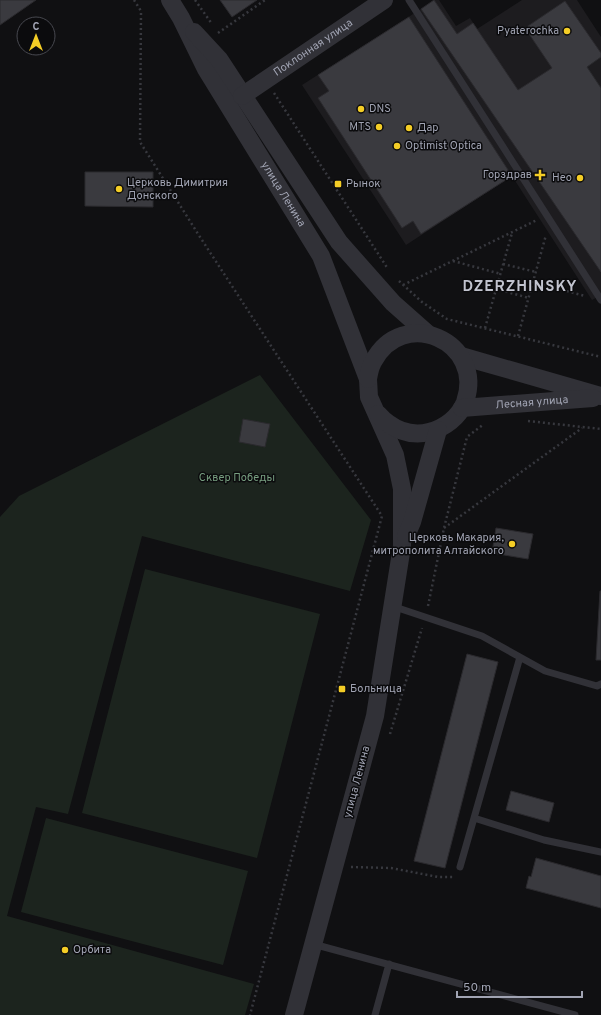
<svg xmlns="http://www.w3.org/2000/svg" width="601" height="1015" font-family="Overpass,sans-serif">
  <rect width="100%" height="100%" fill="#101012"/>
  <path fill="#1d1c1f" d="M435,0H439L456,26L470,18L477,29L522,0H577L601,37V295L592,300L512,176L406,245L302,85Z"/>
  <path fill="#1c241e" d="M260,375L371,520L350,591L142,536L68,814L36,807L7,916L254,984L245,1015H0V517L19,496Z
    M145,569L320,614L257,858L82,813Z
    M46,818L248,871L223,965L21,912Z"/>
  <path fill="#3a3a3f" stroke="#2b2a2e" d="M0,0H36L0,25Z
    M220,0H257L232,17Z
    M434,0L457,34L473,23L518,90L552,68L525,28L565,1L601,53V57L587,67L601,88V272L421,9Z
    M409,17L512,176L421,234L413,221L402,228L318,98L329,91L318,75Z
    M85,172H153V207L85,206Z
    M243,419L270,424L265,447L239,442Z
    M496,528L533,534L528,559L492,553Z
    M600,591H601V660H596Z
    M467,654L498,662L445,868L414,861Z
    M511,791L554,803L549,822L506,810Z
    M536,858L601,876V908L526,888L529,876L531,877Z"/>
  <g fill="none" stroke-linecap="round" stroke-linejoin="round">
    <path stroke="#37383e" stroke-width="2.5" stroke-dasharray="2 3" stroke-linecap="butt" d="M134,0L141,11L140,142L200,237L382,516L250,1015
      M195,0L212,24
      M218,33L265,0
      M274,93L388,269
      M453,261L501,274
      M503,264L536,272
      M399,281L422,302L447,319L601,357
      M533,282L585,296
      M403,285L537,220
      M496,289L529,298
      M485,328L512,233
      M518,336L546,235
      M528,421L601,429
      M444,528L582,428
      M428,606L444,528L467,437L484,424
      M390,734L422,628
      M351,867L391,868L438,877H453"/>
    <path stroke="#313137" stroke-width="7" d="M409,0L601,300
      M392,606L482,636L545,671L597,686L601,684
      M474,818L544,840L601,852
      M460,867L520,657
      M313,944L575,1015
      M375,1015L389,964"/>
    <g stroke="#313137" stroke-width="18">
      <path id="s1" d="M170,0L181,18L206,69L321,256L368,379L369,397L395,455L402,489V546L375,716L294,1015"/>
      <path d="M194,32L219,59L339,242L393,303L428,334"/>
      <path id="s2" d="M242,96L384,0"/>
      <path d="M461,356L601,396"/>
      <path d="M368,379C369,373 370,367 373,362C402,305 486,341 465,402C459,417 445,428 429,432C410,437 391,429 378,414"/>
      <path id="s3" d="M462,408L593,398"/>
      <path d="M406,536L412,522L438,430"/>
    </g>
  </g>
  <g fill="#f4cd26" stroke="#0b0b0d" stroke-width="1.5">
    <circle cx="567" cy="31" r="4"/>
    <circle cx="361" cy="109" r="4"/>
    <circle cx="379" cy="127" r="4"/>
    <circle cx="409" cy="128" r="4"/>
    <circle cx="397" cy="146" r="4"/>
    <path d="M538 169h4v4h4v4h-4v4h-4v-4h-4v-4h4z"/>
    <circle cx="580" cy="178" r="4"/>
    <rect x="334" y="180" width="8" height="8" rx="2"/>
    <circle cx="119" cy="189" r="4"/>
    <circle cx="512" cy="544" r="4"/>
    <rect x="338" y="685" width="8" height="8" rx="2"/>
    <circle cx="65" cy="950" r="4"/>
  </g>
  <g text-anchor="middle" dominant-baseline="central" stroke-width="3" stroke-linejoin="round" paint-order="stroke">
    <g font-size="11" fill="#a1a4b3" stroke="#0b0b0d" text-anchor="start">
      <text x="559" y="31" text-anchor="end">Pyaterochka</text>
      <text x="369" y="109">DNS</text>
      <text x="371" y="127" text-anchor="end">MTS</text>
      <text x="417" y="128">Дар</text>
      <text x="405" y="146">Optimist Optica</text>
      <text x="532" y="175" text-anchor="end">Горздрав</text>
      <text x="572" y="178" text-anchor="end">Нео</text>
      <text x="127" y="183">Церковь Димитрия<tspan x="127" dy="13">Донского</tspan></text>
      <text x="346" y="184">Рынок</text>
      <text x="504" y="538" text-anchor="end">Церковь Макария,<tspan x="504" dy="13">митрополита Алтайского</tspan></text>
      <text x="350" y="689">Больница</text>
      <text x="73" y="950">Орбита</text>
    </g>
    <g font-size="11" fill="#a1a4b3" stroke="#0b0b0d">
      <text stroke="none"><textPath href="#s2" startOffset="86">Поклонная улица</textPath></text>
      <text stroke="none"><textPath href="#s1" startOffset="225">улица Ленина</textPath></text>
      <text stroke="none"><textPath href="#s3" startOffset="70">Лесная улица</textPath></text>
      <text transform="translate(357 782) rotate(-75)">улица Ленина</text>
    </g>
    <g font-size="11" fill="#779e80" stroke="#0b0b0d">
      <text x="237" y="478">Сквер Победы</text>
    </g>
    <g font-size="15" font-weight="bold" letter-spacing="1" fill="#c2c4cf" stroke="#0b0b0d">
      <text x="520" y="287">DZERZHINSKY</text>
    </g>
  </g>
  <g transform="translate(36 36)"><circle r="19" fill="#0b0b0d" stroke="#47484f"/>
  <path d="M0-3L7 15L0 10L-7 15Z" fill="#f4cd26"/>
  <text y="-6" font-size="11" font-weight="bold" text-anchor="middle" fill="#a1a4b3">С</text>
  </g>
  <path d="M457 991v6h125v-6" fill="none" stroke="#a1a4b3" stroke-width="2"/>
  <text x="463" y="991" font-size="12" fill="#a1a4b3" stroke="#0b0b0d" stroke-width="3" paint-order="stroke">50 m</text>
</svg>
